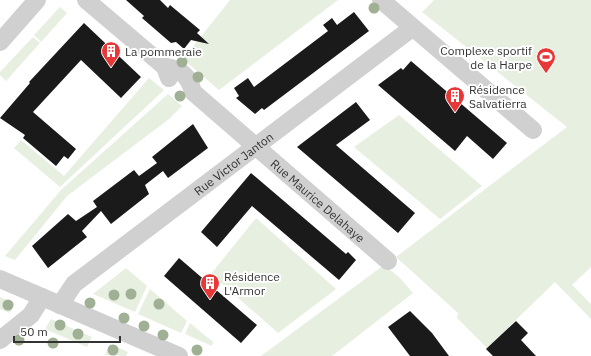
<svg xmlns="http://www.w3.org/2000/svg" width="591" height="356" font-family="'IBM Plex Sans',sans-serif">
  <rect width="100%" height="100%" fill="#fff"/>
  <path fill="#e7efe1" d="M230,0H338L219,90L183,59Z
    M434,0H591V267L572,285L591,304V319L555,282L487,348L457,318L458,313L396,257L567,127L422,12Z
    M60,7L67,13L41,42L34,35Z
    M33,37L40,43L6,81L0,75V72Z
    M149,78L164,90L60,187L14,148L21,140L64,176Z
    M168,94L182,106L169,119L67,196L15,260L5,256L61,190Z
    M399,115L482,186L440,219L354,147Z
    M256,218L336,289L278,333L211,274Z
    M384,265L400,278L413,293L332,356H261Z
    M126,268L147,286L135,312L93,294Z
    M150,289L187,321L181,333L138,314Z
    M0,297L14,303L10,313L0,309Z
    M51,319L92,337L87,347L45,329Z
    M190,323L213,342L212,346L185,334Z
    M110,344L128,352L126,356L105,355Z"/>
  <path fill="#1a1a1a" d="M126,0H160L168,8L170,5L200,30L197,33L209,44L191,40L184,49L176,42L171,43L142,18L144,16Z
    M354,12L369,31L264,110L262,108L255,114L236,98L239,96L234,88L248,78L254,87L328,31L323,25L332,18L337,25Z
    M84,23L141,77L121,98L81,60L33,112L76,149L68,159L64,156L56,166L23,138L25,135L0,118L30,83L29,82Z
    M411,61L507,143L493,159L467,136L455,151L378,85L401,68L403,70Z
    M356,102L370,120L336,145L415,213L398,233L297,147Z
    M193,124L208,148L168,178L163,171L145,185L149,194L111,224L101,211L82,231L87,237L48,268L32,246L68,214L76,221L97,207L93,201L134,170L139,176L157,163L152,157Z
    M251,173L346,254L348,252L356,260L339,280L252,206L217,247L201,232Z
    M179,258L257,325L241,343L164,276Z
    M410,311L432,333L449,356H410L388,327Z
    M516,321L528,333L521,340L536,356H493L486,349Z"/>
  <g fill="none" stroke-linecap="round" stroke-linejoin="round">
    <g stroke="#d0d0d0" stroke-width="18">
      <path d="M86,0L165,67L169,78"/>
      <path d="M381,0L533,130"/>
      <path d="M0,42L37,0"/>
      <path id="s1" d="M165,67C181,69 189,76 193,92L388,261"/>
      <path d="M0,279L179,356"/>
      <path id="s2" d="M60,305L74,284L412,28"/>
      <path d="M0,340L31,315L42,297"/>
    </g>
  </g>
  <g fill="#a0b095">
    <circle cx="374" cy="8" r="5.5"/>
    <circle cx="182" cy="62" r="5.5"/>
    <circle cx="198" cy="77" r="5.5"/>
    <circle cx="180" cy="96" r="5.5"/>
    <circle cx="131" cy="294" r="5.5"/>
    <circle cx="114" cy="295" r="5.5"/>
    <circle cx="90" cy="303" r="5.5"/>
    <circle cx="159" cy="304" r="5.5"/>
    <circle cx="8" cy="305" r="5.5"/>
    <circle cx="124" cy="318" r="5.5"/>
    <circle cx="60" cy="325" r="5.5"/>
    <circle cx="144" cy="326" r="5.5"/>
    <circle cx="78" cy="334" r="5.5"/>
    <circle cx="163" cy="335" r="5.5"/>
    <circle cx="19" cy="340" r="5.5"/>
    <circle cx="53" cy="343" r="5.5"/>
    <circle cx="113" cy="350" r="5.5"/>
    <circle cx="197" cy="350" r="5.5"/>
  </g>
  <defs>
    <symbol id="building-pin" viewBox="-11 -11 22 30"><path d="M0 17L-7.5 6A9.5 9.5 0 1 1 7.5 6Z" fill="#e73737" stroke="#fff"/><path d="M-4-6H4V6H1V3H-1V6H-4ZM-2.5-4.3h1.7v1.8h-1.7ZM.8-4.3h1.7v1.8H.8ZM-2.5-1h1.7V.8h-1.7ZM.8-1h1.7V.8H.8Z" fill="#fff"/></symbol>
    <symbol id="stadium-pin" viewBox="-11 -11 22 30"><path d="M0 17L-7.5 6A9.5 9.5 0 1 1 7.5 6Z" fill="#e73737" stroke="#fff"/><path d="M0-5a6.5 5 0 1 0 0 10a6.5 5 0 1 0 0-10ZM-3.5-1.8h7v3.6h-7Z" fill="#fff"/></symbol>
  </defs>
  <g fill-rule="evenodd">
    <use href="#building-pin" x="100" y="40" width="22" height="30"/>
    <use href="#stadium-pin" x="535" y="46" width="22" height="30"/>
    <use href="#building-pin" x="444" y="85" width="22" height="30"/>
    <use href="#building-pin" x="199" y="272" width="22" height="30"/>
  </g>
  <g text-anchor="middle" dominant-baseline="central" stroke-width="4" stroke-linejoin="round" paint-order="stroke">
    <g font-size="12" fill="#333" stroke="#fff" text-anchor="start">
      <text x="532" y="50" text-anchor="end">Complexe sportif<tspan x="532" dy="14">de la Harpe</tspan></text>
      <text x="125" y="51">La pommeraie</text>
      <text x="469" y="89">Résidence<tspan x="469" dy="14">Salvatierra</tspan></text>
      <text x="224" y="276">Résidence<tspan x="224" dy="14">L'Armor</tspan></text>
    </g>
    <g font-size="12" fill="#333" stroke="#fff">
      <text stroke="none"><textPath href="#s2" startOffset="225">Rue Victor Janton</textPath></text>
      <text stroke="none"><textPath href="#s1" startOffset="206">Rue Maurice Delahaye</textPath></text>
    </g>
  </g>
  <path d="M14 336v6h106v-6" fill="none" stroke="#333333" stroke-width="2"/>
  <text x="20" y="336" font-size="12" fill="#333333" stroke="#ffffff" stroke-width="3" paint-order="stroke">50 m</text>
</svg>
